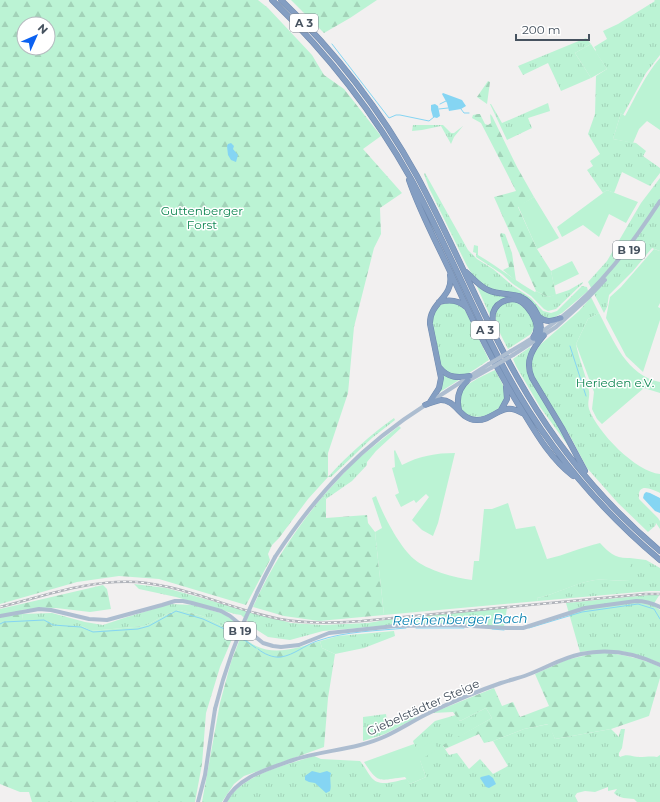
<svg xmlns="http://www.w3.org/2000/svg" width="660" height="802" font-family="Montserrat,sans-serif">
  <defs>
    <pattern id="grass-tufts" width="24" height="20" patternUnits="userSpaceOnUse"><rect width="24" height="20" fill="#bbf3d4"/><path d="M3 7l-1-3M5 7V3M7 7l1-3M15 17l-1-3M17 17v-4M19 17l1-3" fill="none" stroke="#a2d2b8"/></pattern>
    <pattern id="forest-firs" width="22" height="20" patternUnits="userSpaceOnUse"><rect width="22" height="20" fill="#bbf3d4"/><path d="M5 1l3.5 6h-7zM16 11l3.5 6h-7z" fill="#a2d2b8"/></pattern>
  </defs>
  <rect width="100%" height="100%" fill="#f2f0f0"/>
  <path fill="url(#grass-tufts)" d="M654,0H660V55L646,73L623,115L621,113L613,139L636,143L646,151L643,156L660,168V173L650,186L622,172L614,193L607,190L603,193L587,170L593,166L590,161L600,154L588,134L595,114L596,76L607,69L595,51L596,50L594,47L607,39L603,31L618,24L655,1Z
    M586,38L591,44L575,53L591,78L561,91L548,63L523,75L518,66Z
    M548,103L550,111L528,118L532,128L507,140L490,104H491L502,123Z
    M413,125H443L451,133H454L463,126L454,137L451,144L441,126L422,130L412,131Z
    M425,173L468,250L477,259L493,269L513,286L531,298L543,311L551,313L557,311L582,286L587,287L588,291L562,313L550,320L542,318L531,302L485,287L473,276L466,264L429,188L424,174Z
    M660,178V251L652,248L633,271L609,295L607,307L604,313L588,282L607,261L641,203Z
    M474,245L478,246V255C498,267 516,281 535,292L536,291L548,297L569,290L583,282V283L556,309L548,311L544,309L531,296L513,284L502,274L476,257V253L473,252Z
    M475,282L512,297L506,299L491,318Z
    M591,297L599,313L588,319L576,344C579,360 586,375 589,391C590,397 587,403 589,409C597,432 636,472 660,474V493C651,489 637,482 639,499L658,518L660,521V529L656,523L655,526L648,532L618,503L587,468L569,434L536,382L531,371V362L533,355L541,344L579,311Z
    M514,301C525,307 532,314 535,326L531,334L508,349C499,331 482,304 514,301Z
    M450,302L459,305L465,310L489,360C482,364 470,374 462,376C456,377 447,374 443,368C439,363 439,354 437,347C433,328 424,307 450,302Z
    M530,347L531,349L528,356L526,367L530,379L560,429L575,455L540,407L516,366L513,359Z
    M495,370C499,378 506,387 505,396C504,413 471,427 460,407C460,403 459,398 460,394C463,384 485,375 495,370Z
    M442,371L459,380L440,392L439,391Z
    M394,418L395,420L372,438L331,477H328C349,454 369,436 394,418Z
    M399,426L401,428L376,451L367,462V465L352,481L326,499L323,496L355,461Z
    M630,558L646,560L660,568V591H650L538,601L537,598C557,594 574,583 595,580C606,579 618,581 630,581Z
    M134,584L166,588L291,623L323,625L368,623L391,619L507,608L504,626L393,625L323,631L290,640L268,637L257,630L241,615L235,614L176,597L139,589Z
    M660,594L653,605L660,610V663C631,651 610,647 580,652L566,603Z
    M170,604L193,605L224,614L239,625L235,632L202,616L180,610L167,614L145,626L91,631L82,626H52L47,620H23L22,614L52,613L85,622L103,625L124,618Z
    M394,631L395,636L364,648L335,654L322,648L320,641L338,636Z
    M486,708L492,718L443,746L449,755L457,753L469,769L480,759L493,774L508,766L493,741L524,729L549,724L555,739L611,729L619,737V735L621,729H625L622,748L619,753V756L620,757C628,753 632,757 640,757C646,757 651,756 657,757L660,755V802H637L634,799C627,798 620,799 614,793L617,789L608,791V787L595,792L585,791L577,793L575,796L578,802H226C245,773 283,766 314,756L321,759L360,761C364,765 367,772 371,777C379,788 395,781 407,779L410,784L426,777L413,741L435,721L456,715L460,721Z
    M386,714L387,721L418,717L385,734L363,741V717Z"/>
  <path fill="url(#forest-firs)" fill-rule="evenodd" d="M0,0H258L268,8L312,55L324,75L344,89L381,136L363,149L402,193L380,208L381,234L374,248L354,327L348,393L328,453V477L308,499L279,538L272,545L268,554L270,560L246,605L159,579L119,576L77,582L0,604ZM24,24H48V48H24Z
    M291,0H377L350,18L324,33Z
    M488,81L490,82L487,104L477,97Z
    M478,114H480L485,124L488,125L491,123L490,114L492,116L517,167L534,197L518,207L537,249L551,271L556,295L548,297L536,291L494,197L516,191L481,123L472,118L473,115Z
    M501,233L505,234L512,253L516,281L503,270L509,267L500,235Z
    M323,496L326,499V518L367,515L368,523L375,532L384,615L319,621L284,616L253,607C271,566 295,530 323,496Z
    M103,585L107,589L111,609L90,612L56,608H40L21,610L23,619L48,620L52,626H82L91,631L145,626L167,614L180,610L202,616L235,632L220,667L206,713L202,764L195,802H32L29,792H20L0,784V609Z
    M241,636C247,639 251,644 256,646C276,656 301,647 320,641L322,648L335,654L328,698L324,747L244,776L234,784L222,802H202L220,703L231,662Z
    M600,652C621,654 641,658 660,667V678L649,716L611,729L555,739L548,724L524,729L493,741L484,743L479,734L445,749L443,745L492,718L486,708L460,721L453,712L432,713L494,688L502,706L513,702L520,717L549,706L535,674L566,660Z"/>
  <path fill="#bbf3d4" d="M591,44L607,69L591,78L575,53Z
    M660,58V130L647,121L639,129L633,143L613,139L621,113L625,116C636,96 645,75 660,58Z
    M607,190L638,202L626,223L609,214L599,237L583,225L562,237L557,227Z
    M534,197L559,238L537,249L518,206Z
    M654,249L660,251V303L658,307L660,308V320L643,372L626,356L606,318L610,297L621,287Z
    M572,261L579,274L554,286L551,271Z
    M599,313C614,341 626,375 660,382V393L644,388L602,424L597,419L592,409L594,392L576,344L588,319Z
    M395,450L402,465C419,456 436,453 455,453L438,523L433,536L422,530L412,520L429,497L426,494L416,503L414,500L401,507L395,495L399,493L392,468L395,467L394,451Z
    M376,496C383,515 399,546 414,559C426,570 456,578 472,580L474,561H479L484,509H492L508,503L516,529L535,526L547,559C565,555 582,547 600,543C609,553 616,559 630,558V581C619,581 606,579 595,580C575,583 557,594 537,598L538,601L384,615L375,532L382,528L372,498Z
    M433,741L438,749L420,760L426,777L410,784L405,777C379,780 379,785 364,762L414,744L417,750Z"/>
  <path fill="#85d5f3" d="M443,93L462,100L466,106L461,109L449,111L447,103L442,94Z
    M435,104L438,106L440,116L437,118L433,117L431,110V105Z
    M231,143L234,146L233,149L238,155L236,162L231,160L228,155L227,146L228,144Z
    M646,492L650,493L660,498V513L655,511L643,498L644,494Z
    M312,771L320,773L327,771L331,773C329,780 332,785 330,791L326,793L315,783L309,782L305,780V776Z
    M489,775L493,778L496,784L489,788L486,787L480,778L481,777Z"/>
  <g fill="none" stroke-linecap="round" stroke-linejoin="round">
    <path stroke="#85d5f3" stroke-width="1" d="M332,44L389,118L396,115H400L429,121L434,117
      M440,104L446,101
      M439,109L448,108
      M461,109L464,113H469
      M570,346L586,396
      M0,624L4,622L44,620L53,625L81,627L93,632L138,629L149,626L176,611L203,619L231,632L236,637
      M416,628H464
      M529,628L582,612L638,604L654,609L660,619
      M492,629L504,630
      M242,630L246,640
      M239,638L246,641L256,648
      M258,649C264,654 273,658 281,657C294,655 305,645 317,641C346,631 377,631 406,628"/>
    <defs>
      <path id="highway" d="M272,0C327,53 374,113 411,179C446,243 473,311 507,374C546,445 598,508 660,560
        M281,0C335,51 381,111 417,176C456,248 485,324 527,394C562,453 608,507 660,551
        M409,180C421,215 439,247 454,280C475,325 496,369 523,412C537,435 551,459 573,476
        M466,272C473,278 479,286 488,290C498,295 509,293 519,296C535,303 547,325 537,340
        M439,302C450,299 458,300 466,307
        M539,317C546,323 552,321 561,318
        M493,329C493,324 492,319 493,313C497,300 514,295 524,304C528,307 530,311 532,314C537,323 539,329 533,338
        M544,335C533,348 524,361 532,378L562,428L585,471
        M440,368C448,378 458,378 470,376
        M430,402L439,388L441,378L430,324C429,302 454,298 450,275
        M425,405C430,403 435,401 440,400C456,399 460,420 476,420C495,421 501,400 522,413
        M459,410C456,398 459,388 468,380
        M501,410L507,399L506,387"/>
    </defs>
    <use href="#highway" stroke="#6f89ae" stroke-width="6"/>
    <path stroke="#adbdd0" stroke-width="4" d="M511,351C528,341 544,331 559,319C601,287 631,245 660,201
      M513,355L556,327L589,297L605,280
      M466,382L491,368
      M433,400L489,364
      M275,557C317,493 362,445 427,404
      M0,616L39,609L51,610L89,619L107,620L162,605L175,601H183L192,603L221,611L230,616L263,643L273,646L281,647L299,645L329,633L395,626L452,625L507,628H523L585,608L636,601C645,601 652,603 660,607
      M198,802L205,775L215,709
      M225,802C237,777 268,769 293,760C323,750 356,750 386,736C401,729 416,719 431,712C454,701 478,691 501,683C510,680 519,678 527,675C546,668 561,658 581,654C608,648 635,653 660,665"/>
    <use href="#highway" stroke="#849ec2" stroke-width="5"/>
    <defs>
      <path id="rail" d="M0,607C44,596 90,579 137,582C187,586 232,610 280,619C308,624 334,623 362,621L645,594H660"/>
    </defs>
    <use href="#rail" stroke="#b1b4bb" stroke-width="2.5"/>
    <use href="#rail" stroke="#fff" stroke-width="1" stroke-dasharray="3" stroke-linecap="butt"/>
    <path stroke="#adbdd0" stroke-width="4" d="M489,364L511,351
      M491,368L513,355
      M215,709C228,656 249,605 275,557"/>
  </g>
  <g text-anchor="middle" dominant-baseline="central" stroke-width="3" stroke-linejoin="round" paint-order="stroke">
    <g fill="#fff" stroke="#7e868f" stroke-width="1">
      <rect x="290" y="14" width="28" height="18" rx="3"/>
      <rect x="613" y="241" width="32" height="18" rx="3"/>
      <rect x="471" y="321" width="28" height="18" rx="3"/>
      <rect x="224" y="622" width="32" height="18" rx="3"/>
    </g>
    <g font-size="11" font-weight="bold" fill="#46525f">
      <text x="304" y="23">A 3</text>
      <text x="629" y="250">B 19</text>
      <text x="485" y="330">A 3</text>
      <text x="240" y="631">B 19</text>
    </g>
    <g font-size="12" fill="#108753" stroke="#fff">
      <text x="202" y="210">Guttenberger<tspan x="202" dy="14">Forst</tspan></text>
      <text x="615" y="382">Herieden e.V.</text>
    </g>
    <g font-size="12" fill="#46525f" stroke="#fff">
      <text transform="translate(423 707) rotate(-24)">Giebelstädter Steige</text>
    </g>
    <g font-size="13" font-style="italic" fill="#027faf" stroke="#fff">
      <text transform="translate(460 619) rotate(-1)">Reichenberger Bach</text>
    </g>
  </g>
  <g transform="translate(36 36) rotate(45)"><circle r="19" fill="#ffffff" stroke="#b5babf"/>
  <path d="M0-3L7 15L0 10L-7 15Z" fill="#0b61f1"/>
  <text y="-6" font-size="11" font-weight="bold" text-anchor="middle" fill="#46525f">N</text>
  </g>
  <path d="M516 34v6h73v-6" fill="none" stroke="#46525f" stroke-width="2"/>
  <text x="522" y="34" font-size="12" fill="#46525f" stroke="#ffffff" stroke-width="3" paint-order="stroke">200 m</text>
</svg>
